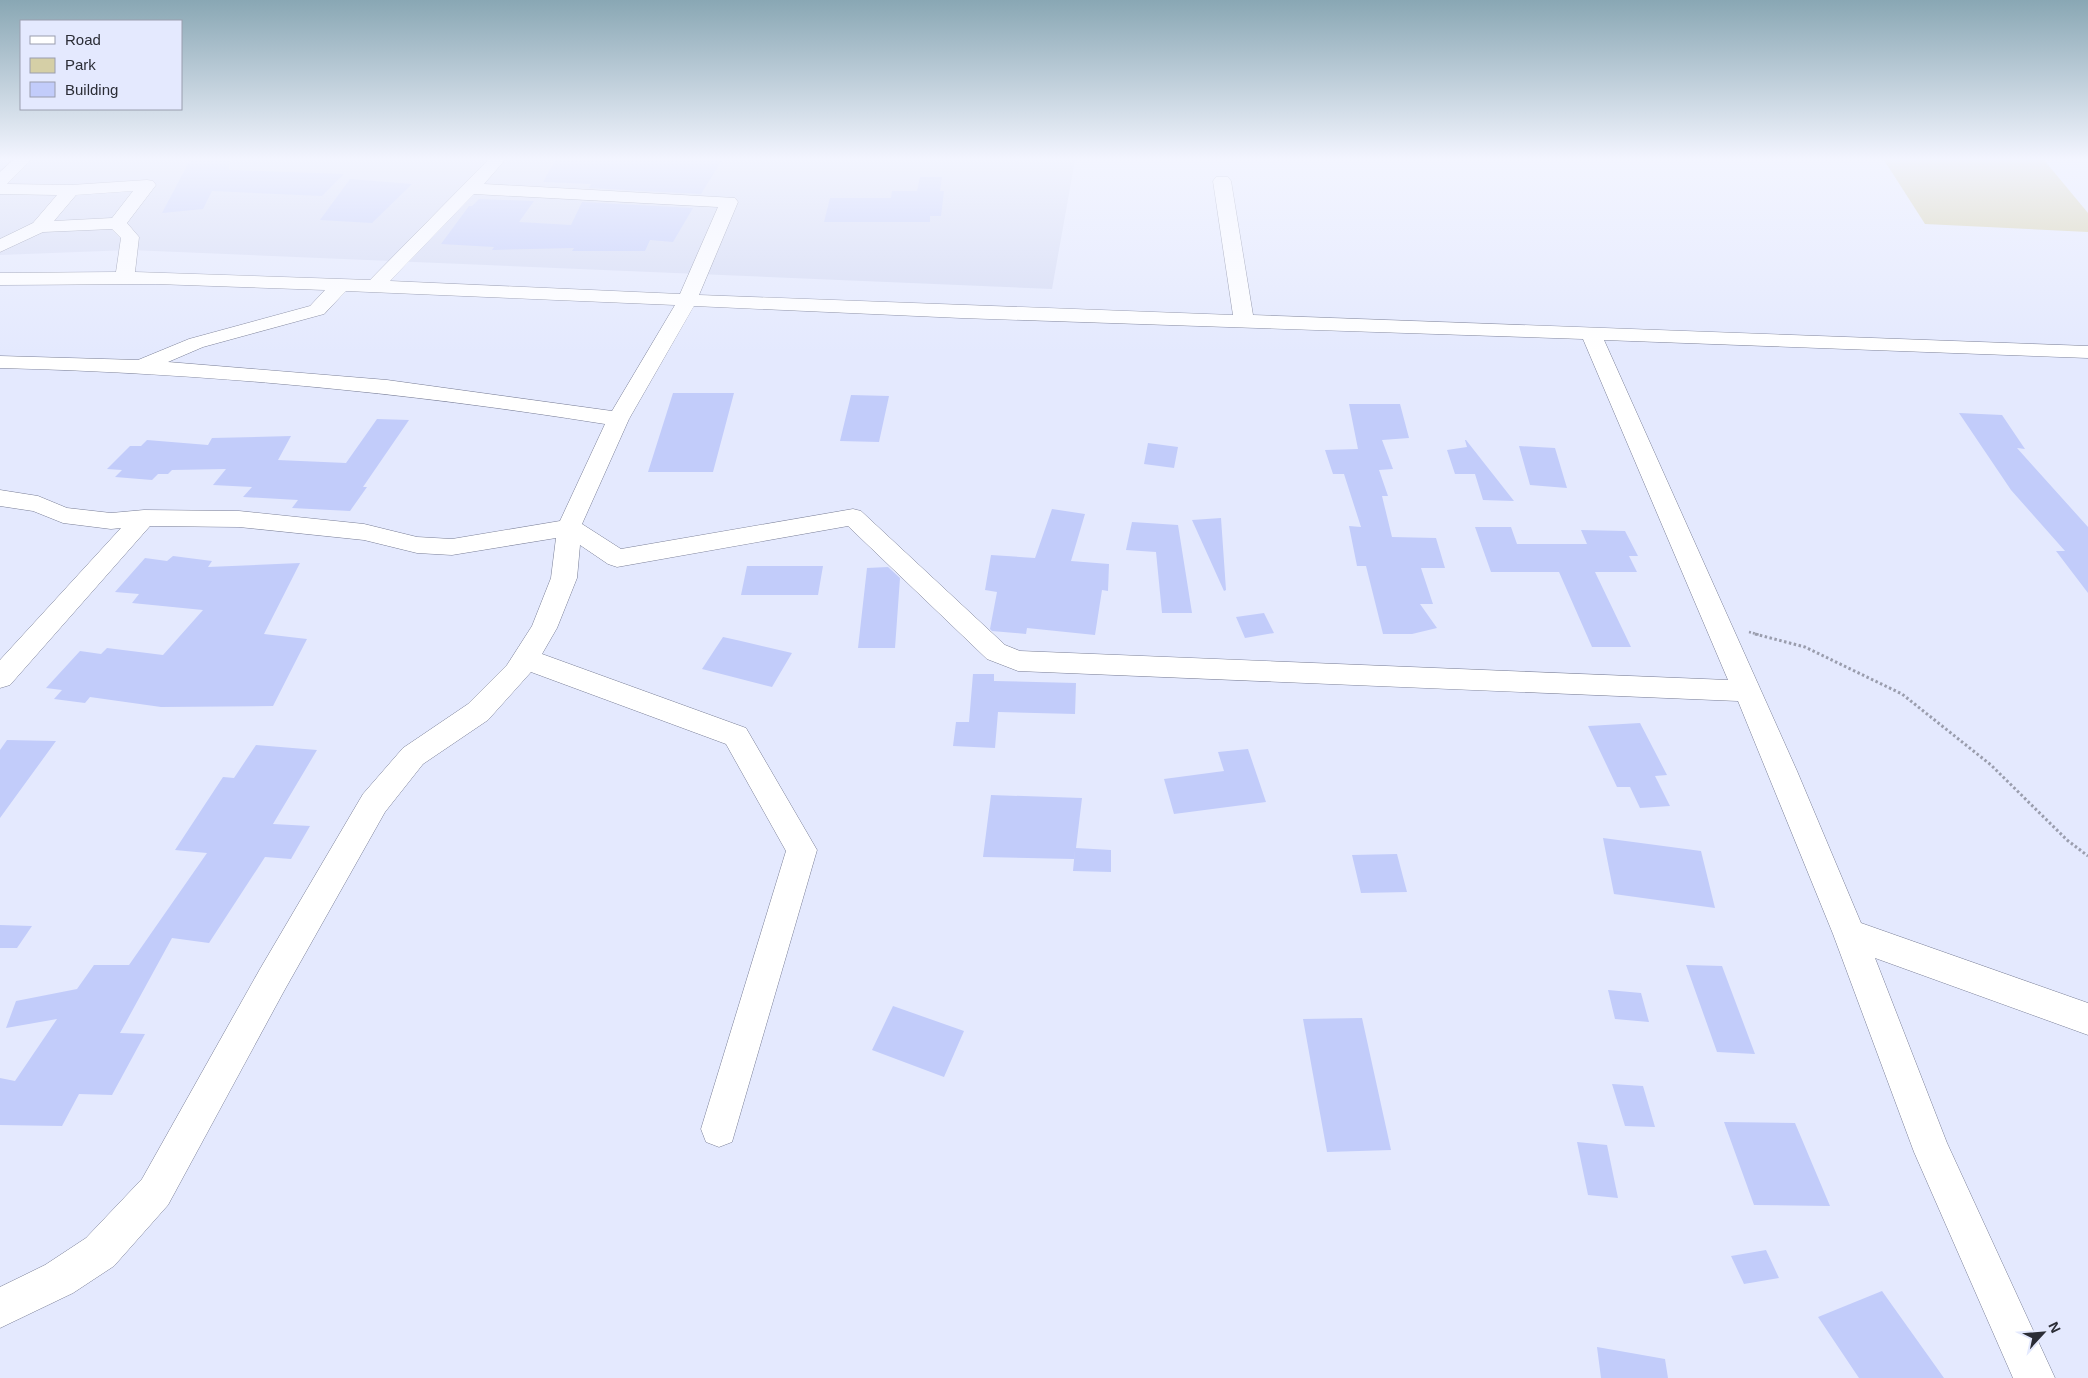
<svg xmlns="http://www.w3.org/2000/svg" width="2088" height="1378" font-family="Arial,sans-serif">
  <rect width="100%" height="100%" fill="#e4e9fe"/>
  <path fill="#d5dbf4" d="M0,160H1075L1052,289L130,250L0,255Z"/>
  <path fill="#d5cfa6" d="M1884,160H2044L2088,213V232L1925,224Z"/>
  <path fill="#c2ccfa" d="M190,160H229V170L344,174L322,196L212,191L203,209L162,213Z
    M722,160L701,194L589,188L591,184L543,182L555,161Z
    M920,177H942L940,191H944L941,216H930V222H824L830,198H891L892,191H917Z
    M350,179L412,184L372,223L320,220Z
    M479,199L534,201L519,222L571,225L582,202L693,208L673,242L650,240L645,251H572L574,248L492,250L494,247L441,244L469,206H472Z
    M673,393H734L713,472H648Z
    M851,395L889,396L879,442L840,441Z
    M1349,404H1400L1409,438L1382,440L1393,469L1379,470L1388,496H1382L1392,537L1436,538L1445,568H1421L1433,604H1420L1437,628L1412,634H1383L1366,566H1357L1349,526L1361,527L1344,474H1333L1325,450L1358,449Z
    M1959,413L2002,415L2025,449L2017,448L2088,527V593L2056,551H2065L2011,490Z
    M377,419L409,420L363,487H367L350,511L292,508L298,500L243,497L252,487L213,485L226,469L172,470L168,474H158L152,480L115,477L122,470L107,469L130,446H141L147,440L208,445L212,438L291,436L278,460L346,463Z
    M1465,440H1466L1514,501L1483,500L1475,474H1455L1447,450L1467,447Z
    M1148,443L1178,447L1174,468L1144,464Z
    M1519,446L1555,448L1567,488L1530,485Z
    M1052,509L1085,514L1071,561L1109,564L1108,591L1102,590L1095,635L1027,628L1026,634L992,631L990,629L997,592L985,590L991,555L1035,558Z
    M1221,518L1226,590L1224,591L1192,520Z
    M1132,522L1178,525L1192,613H1162L1156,552L1126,550Z
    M1475,527H1511L1517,544H1587L1581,530L1625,531L1638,556H1629L1637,572H1595L1631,647H1592L1559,572H1491Z
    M173,556L212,561L208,567L300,563L264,634L307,639L273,706L161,707L90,697L85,703L54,699L62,690L46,688L80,651L101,654L107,648L163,655L203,610L132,603L139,594L115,592L145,558L167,561Z
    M747,566H823L818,595H741Z
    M888,567L900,578L895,648H858L867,568Z
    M1264,613L1274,633L1245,638L1236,617Z
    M723,637L741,641L792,653L772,687L702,669Z
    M973,674H994V681L1076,683L1075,714L998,712L995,748L953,746L956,722H969Z
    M1640,723L1667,775L1655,776L1670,806L1640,808L1630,787H1617L1588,726Z
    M7,740L56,741L0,818V750Z
    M256,745L317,750L273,824L310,826L291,859L265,857L209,943L172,938L120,1033L145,1034L112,1095L79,1094L62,1126L0,1125V1078L15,1081L57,1019L6,1028L16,1001L77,989L94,965H129L207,853L175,850L223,777L234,778Z
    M1248,749L1266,802L1174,814L1164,779L1224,771L1218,752Z
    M991,795L1082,798L1076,848L1111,850V872L1073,871L1075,849L1074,859L983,857Z
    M1603,838L1701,851L1715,908L1614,894Z
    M1397,854L1407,892L1361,893L1352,855Z
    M0,925L32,926L17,948H0Z
    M1686,965L1722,966L1755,1054L1717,1052Z
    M1608,990L1641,993L1649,1022L1615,1019Z
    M893,1006L964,1031L944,1077L872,1050Z
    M1362,1018L1391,1150L1327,1152L1303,1019Z
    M1612,1084L1643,1086L1655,1127L1625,1126Z
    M1724,1122L1795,1123L1830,1206L1754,1205Z
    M1577,1142L1607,1145L1618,1198L1588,1195Z
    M1766,1250L1779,1278L1744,1284L1731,1256Z
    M1882,1291L1944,1378H1859L1818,1317Z
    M1597,1347L1665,1359L1668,1378H1601Z"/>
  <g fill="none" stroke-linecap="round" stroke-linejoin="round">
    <defs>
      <path id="minor" d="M13,160H31L7,184L71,185L147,180L153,181L156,185L127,223L139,237L135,272L370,280L488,160H505L484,184L735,198L738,202L699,295L1233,315L1213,181L1216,177H1228L1231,181L1253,315L2088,346V358L1604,340L1797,771L1861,923L2088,1003V1035L1875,958L1947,1143L2055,1378H2013L1914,1152L1833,934L1738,701L1018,671L987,659L848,526L617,567L608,564L580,545L577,578L557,628L542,654L746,728L817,850L732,1142L719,1147L706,1142L701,1129L786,851L726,744L531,672L488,720L423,764L385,812L284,991L168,1205L114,1266L73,1293L0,1328V1287L45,1265L86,1238L142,1179L260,969L363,794L403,748L468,704L507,665L532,626L551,578L556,538L452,555L417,553L364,540L239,527L150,526L10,685L0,688V660L121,528L111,529L63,523L33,511L0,506V490L38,496L67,508L111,513L144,510L239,511L364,524L417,537L452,539L560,521L605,424C404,392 203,373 0,368V356L138,360L189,339L310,306L325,290L156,284L0,285V273L116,272L121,238L112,229L43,232L0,252V239L33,223L57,195L0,194V172ZM133,191L112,218L54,221L76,195ZM474,194L718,207L680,294L390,281ZM346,291L675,305L612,411L387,380L168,362L203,347L324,314ZM694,306L961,318L1583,339L1728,680L1020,651L1005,645L861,511L853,509L621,549L582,524L629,419Z"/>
    </defs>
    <use href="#minor" stroke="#797e96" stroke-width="1"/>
    <path stroke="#9a9dad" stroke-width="2.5" stroke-dasharray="2 2" stroke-linecap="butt" d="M1749,632L1760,635"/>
    <path stroke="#9a9dad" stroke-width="3" stroke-dasharray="2.5 2.5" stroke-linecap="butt" d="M1755,634L1805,647L1902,694L1991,765L2067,840L2088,856"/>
    <use href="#minor" fill="#fff" fill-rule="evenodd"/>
  </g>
  <linearGradient id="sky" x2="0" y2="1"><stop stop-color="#89a7b4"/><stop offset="0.45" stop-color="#f3f5ff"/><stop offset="1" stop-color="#f3f5ff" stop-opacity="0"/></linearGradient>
  <rect width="2088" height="353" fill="url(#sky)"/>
  <rect x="20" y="20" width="162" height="90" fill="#e4e9fe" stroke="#9a9eae"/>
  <rect x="30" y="36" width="25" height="8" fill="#ffffff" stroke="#9a9eae"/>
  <text x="65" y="45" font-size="15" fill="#2b2d36">Road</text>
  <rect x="30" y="58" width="25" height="15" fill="#d5cfa6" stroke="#9a9eae"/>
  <text x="65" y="70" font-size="15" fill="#2b2d36">Park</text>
  <rect x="30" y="82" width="25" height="15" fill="#c2ccfa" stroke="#9a9eae"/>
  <text x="65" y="95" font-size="15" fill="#2b2d36">Building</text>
  <g transform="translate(2043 1333) rotate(64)" stroke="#e4e9fe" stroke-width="4" paint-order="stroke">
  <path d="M0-4L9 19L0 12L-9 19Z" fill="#2b2d36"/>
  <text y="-8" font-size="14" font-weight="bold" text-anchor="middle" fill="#2b2d36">N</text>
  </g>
</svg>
